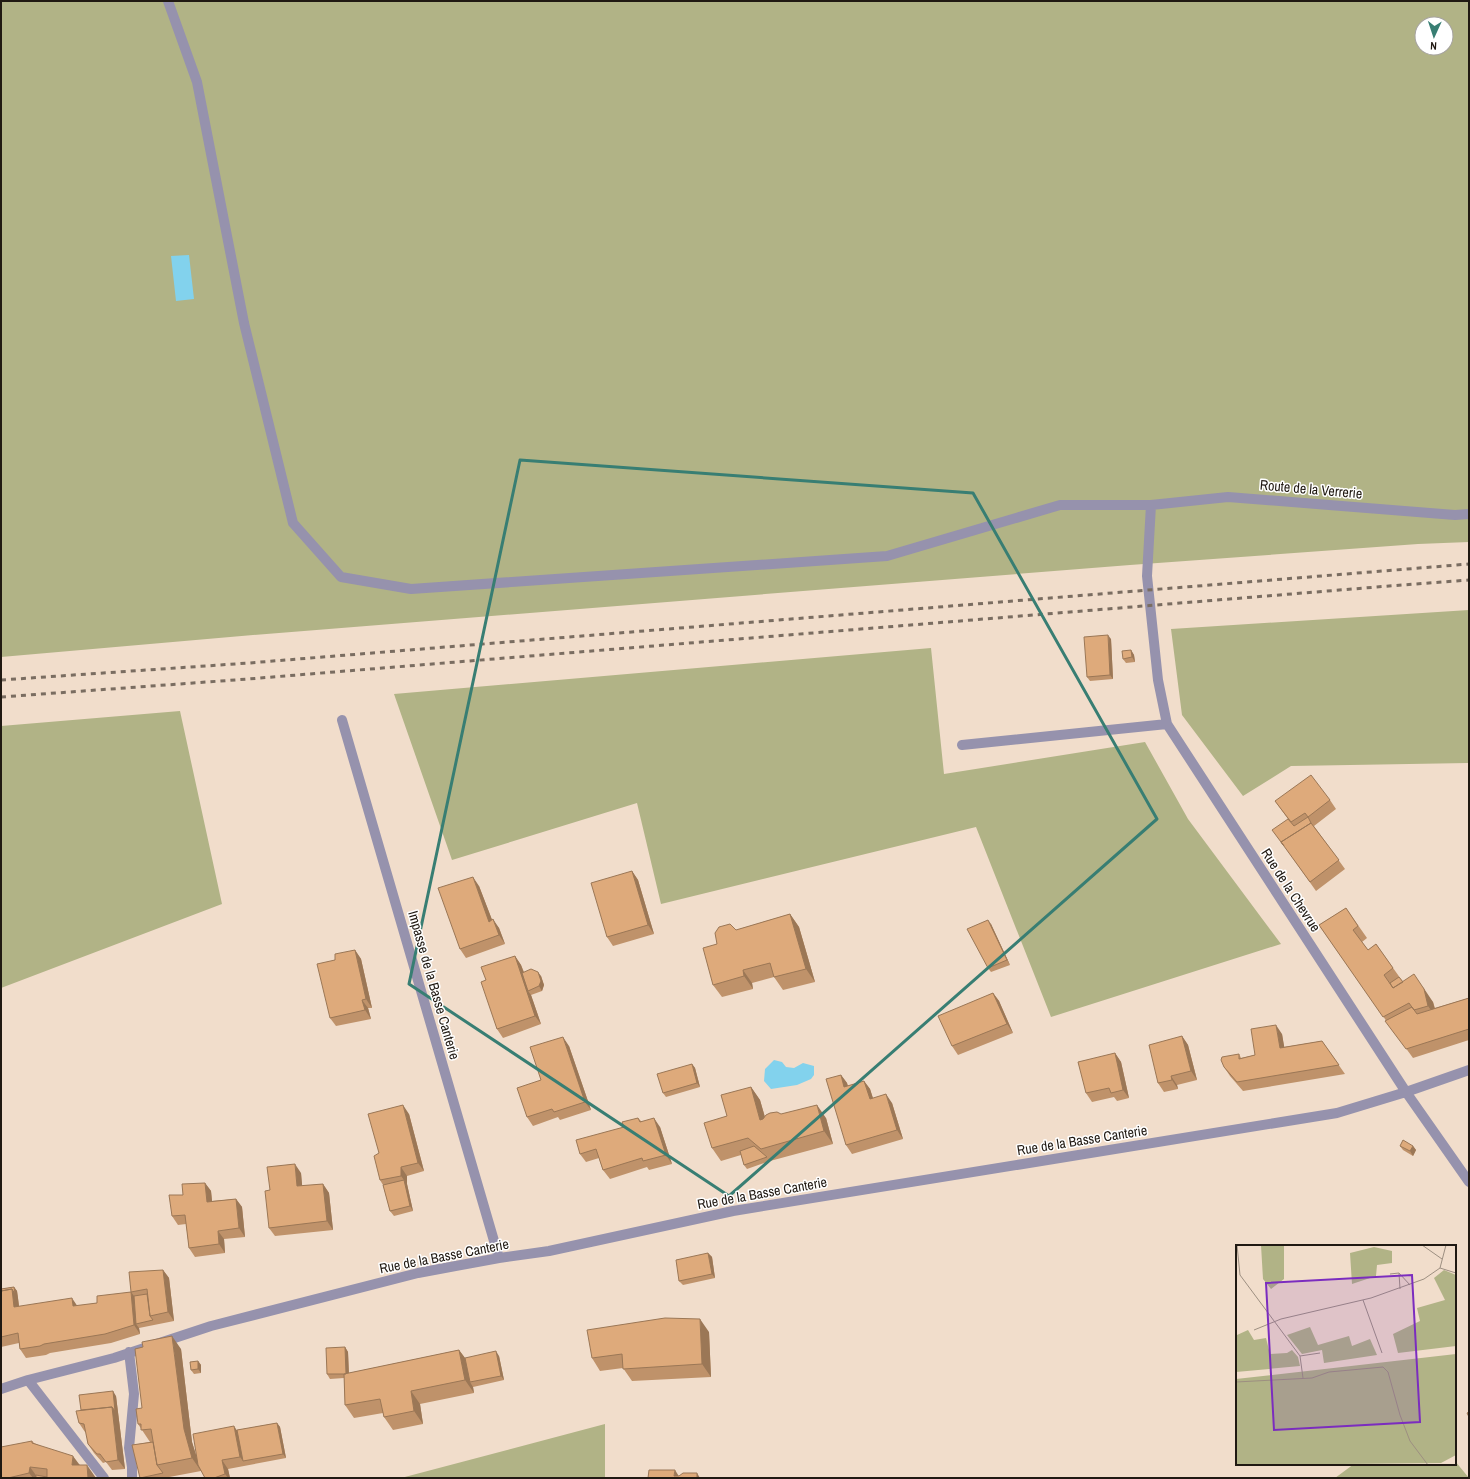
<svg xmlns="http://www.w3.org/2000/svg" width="1470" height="1479" font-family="'Archivo Narrow',sans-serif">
  <rect width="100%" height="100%" fill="#f1ddcb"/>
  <path fill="#b1b386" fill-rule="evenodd" d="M1,1H1469V542L1418,544L1130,565L253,635L1,657ZM1422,24H1446V48H1422Z
    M1469,610V768L1468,763L1291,766L1243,796L1182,715L1171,629Z
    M931,648L944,774L1145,742L1188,819L1281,944L1051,1017L976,827L661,904L637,803L452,860L394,694Z
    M180,711L222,904L1,988V726Z
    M605,1424V1478H401Z
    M1455,1461L1469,1478H1335L1354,1464H1455Z"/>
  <path fill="#82d2ed" d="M189,255L194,299L176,301L171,256Z
    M774,1060L782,1062L786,1067L794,1068L803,1063L814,1066V1075L811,1079L797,1085L771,1089L764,1081L765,1069Z"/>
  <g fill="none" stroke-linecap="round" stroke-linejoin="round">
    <path stroke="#9692ad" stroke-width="10" d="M168,1L197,82L244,323L293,523L341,577L411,589L887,556L1060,505H1151L1228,497L1455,515L1469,514
      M1151,505L1147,576L1158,680L1167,724L1406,1092L1469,1182
      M342,720L499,1258
      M962,745L1167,724
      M129,1352L134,1394L129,1448L132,1467V1478
      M28,1380L104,1478
      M1,1389L28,1380L114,1358L211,1326L418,1273L499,1258L549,1251L733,1211L1337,1113L1406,1092L1469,1070"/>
    <path stroke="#7a6d61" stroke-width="3" stroke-dasharray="5 5" stroke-linecap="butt" d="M1,680L249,663L1469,564
      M1,697L248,679L1389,586L1469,580"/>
  </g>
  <path fill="#bf926a" d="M1111,639L1113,679L1090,681L1087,677Z
    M1131,650L1134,655L1135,662L1126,663L1123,659Z
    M1330,800L1336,809L1314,826L1311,822L1345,869L1316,891L1287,850L1288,819L1275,801Z
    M632,871L638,880L654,934L613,946L607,937Z
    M479,886L492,920L499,928L505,944L466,958L460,949Z
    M1346,908L1367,938L1362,942L1368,950L1376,944L1403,982L1433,1002L1435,1008L1469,998V1040L1413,1058L1392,1029L1319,925Z
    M790,914L799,927L815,982L783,990L774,977L752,983L753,989L722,997L713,985L736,930Z
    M991,924L1010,965L991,972L988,968Z
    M355,950L361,959L372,1008H368L371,1019L336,1026L330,1018L335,960Z
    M515,956L521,965L524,972L541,976L544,985L542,991L531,995L541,1024L503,1038L497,1029L486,980Z
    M993,993L999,1001L1013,1033L958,1055L952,1046Z
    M1282,1034L1284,1047L1322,1041L1345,1074L1243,1091L1230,1076L1224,1067L1239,1054L1241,1058L1255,1055Z
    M1182,1036L1188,1045L1197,1080L1177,1085L1178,1089L1164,1092L1158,1083Z
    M569,1046L591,1110L560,1120L558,1117L533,1126L527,1117L541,1080Z
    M1115,1053L1121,1062L1129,1098L1117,1101L1114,1097L1092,1102L1086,1093Z
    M692,1064L695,1068L700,1087L666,1097L663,1093Z
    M841,1075L847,1083L848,1086L864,1081L870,1089L873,1098L892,1103L903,1139L852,1154L846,1145Z
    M751,1087L760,1100L765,1117L781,1114L826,1118L833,1144L770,1161L747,1169L744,1165L741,1155L721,1161L712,1148L727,1116Z
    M409,1114L424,1171L407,1176V1184L413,1211L394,1216L390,1211L383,1185L380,1180L379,1153Z
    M638,1118L641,1121L660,1127L672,1164L649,1170L647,1167L610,1179L603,1170L599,1158L586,1162L580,1154Z
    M1400,1146H1413L1416,1150L1413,1156L1403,1150Z
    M301,1173L302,1186L323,1184L329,1193L333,1230L275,1236L269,1228L270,1190Z
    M205,1183L211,1191L212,1201L236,1199L242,1207L245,1237L224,1239L225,1253L195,1257L189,1248L186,1224L178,1225L172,1216L183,1195Z
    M708,1253L712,1257L715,1278L683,1285L679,1281Z
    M163,1270L169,1278L174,1321L139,1328L140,1334L111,1343L50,1353L46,1355L26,1358L20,1349L19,1343L1,1347V1289L14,1287L17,1291L19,1306H77L97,1303L131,1292Z
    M709,1332L711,1377L632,1381L623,1368L600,1371L592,1358Z
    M345,1347L348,1352L349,1373L459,1350L465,1358L499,1356L504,1380L473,1387L474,1393L420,1404L423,1424L393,1430L384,1417L383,1413L354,1418L345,1405L344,1378L330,1379L327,1374Z
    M181,1349L192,1442L196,1455L237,1430L277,1423L280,1427L286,1458L228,1469L230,1478H205L201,1470V1471L164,1478H141L132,1445L150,1442L138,1424L142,1408Z
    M198,1361L201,1365V1373L194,1374L191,1370Z
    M116,1396L125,1469L112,1470L106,1462L103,1463L94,1453L88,1444L86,1432H85L79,1423L81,1410Z
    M32,1441L34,1443L80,1465L96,1478H1Z"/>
  <path fill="#9b7756" d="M1108,635L1111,639L1113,679L1110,675Z
    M1131,650L1134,655L1135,662L1132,657Z
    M632,871L638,880L654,934L648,925Z
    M473,877L479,886L496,930L489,922Z
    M790,914L799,927L815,982L806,969Z
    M493,919L499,928L505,944L499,935Z
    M988,920L991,924L1010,965L1007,960Z
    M355,950L361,959L372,1008L366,999Z
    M515,956L521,965L530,990L528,991L531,995L541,1024L535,1016Z
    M743,970L752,983L753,989L744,976Z
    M538,972L541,976L544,985L542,991L539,986Z
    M1423,987L1433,1002L1437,1019L1428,1006Z
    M993,993L999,1001L1013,1033L1007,1024Z
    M362,1000L368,1008L371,1019L365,1010Z
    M1276,1025L1282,1034L1286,1057L1280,1048Z
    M1182,1036L1188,1045L1197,1080L1191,1071Z
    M563,1037L569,1046L591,1110L585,1102Z
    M1115,1053L1121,1062L1129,1098L1123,1090Z
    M692,1064L695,1068L700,1087L697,1083Z
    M841,1075L847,1083L850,1095L844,1087Z
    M1171,1076L1177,1085L1178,1089L1172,1080Z
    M864,1081L870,1089L876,1108L870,1099Z
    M751,1087L760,1100L769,1132L760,1120Z
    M886,1094L892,1103L903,1139L897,1130Z
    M403,1105L409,1114L424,1171L418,1163Z
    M817,1105L826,1118L833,1144L824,1131Z
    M654,1118L660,1127L672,1164L666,1155Z
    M1413,1146L1416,1150L1413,1156L1410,1151Z
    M295,1164L301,1173L303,1195L297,1186Z
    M401,1167L407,1176V1184L413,1211L410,1206L404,1180L401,1176Z
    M205,1183L211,1191L213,1211L207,1202Z
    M323,1184L329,1193L333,1230L327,1221Z
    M236,1199L242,1207L245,1237L239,1228Z
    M218,1231L224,1239L225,1253L219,1244Z
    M708,1253L712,1257L715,1278L712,1274Z
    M163,1270L169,1278L174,1321L168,1312Z
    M14,1287L17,1291L18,1298L15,1294Z
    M12,1289L18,1298L20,1315L14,1307Z
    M131,1292L137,1300L136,1324L139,1328L140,1334L134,1325Z
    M72,1298L78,1307L73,1306Z
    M700,1319L709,1332L711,1377L702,1364Z
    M172,1336L181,1349L192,1442L201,1471L192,1458L184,1429Z
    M345,1347L348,1352L349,1378L346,1374Z
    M459,1350L468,1362L470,1382L473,1387L474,1393L465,1380Z
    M496,1351L499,1356L504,1380L501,1376Z
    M198,1361L201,1365V1373L198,1369Z
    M113,1391L116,1396L125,1469L118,1460L112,1407Z
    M411,1391L420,1404L423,1424L414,1411Z
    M277,1423L280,1427L286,1458L283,1454Z
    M234,1426L240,1435L243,1461L240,1457Z
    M73,1456L82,1468L72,1465Z
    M222,1460L228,1469L230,1478H228L225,1474Z
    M87,1465L96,1478H88Z
    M30,1467L38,1478H33L29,1473Z
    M675,1470L680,1478L674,1476Z
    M697,1473L700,1478H697Z"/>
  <path fill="#deaa7b" stroke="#9b7756" d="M1108,635L1110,675L1087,677L1084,637Z
    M1131,650L1132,657L1123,659L1122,651Z
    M1311,775L1330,800L1308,817L1305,813L1291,822L1275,801Z
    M1308,817L1311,823L1281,842L1284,846L1272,830L1288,819L1294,826Z
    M1311,823L1339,860L1310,882L1281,842Z
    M632,871L648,925L607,937L591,883Z
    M473,877L489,922L493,919L499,935L460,949L438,888Z
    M1346,908L1358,926L1353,930L1368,950L1376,944L1393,968L1384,975L1393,988L1414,974L1424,989L1428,1006L1414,1010L1409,1003L1383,1017L1319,925Z
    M790,914L806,969L774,977L770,963L743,970L744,976L713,985L703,948L717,944L715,933L719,927L730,924L736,930Z
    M988,920L1007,960L988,968L967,929Z
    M355,950L366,999L362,1000L365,1010L330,1018L317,964L335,960V954Z
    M515,956L535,1016L497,1029L481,982L486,980L481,967Z
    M531,969L538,972L541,981L539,986L528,991L522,973Z
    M1399,977L1403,982L1393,988L1390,983Z
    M993,993L1007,1024L952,1046L938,1016Z
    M1469,998V1029L1406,1049L1385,1021L1412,1007L1417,1014Z
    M1276,1025L1280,1048L1322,1041L1339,1065L1237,1082L1224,1067L1221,1060L1222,1057L1239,1054V1059L1255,1055L1251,1029Z
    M1182,1036L1191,1071L1171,1076L1172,1080L1158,1083L1149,1045Z
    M563,1037L585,1102L554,1112L552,1109L527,1117L517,1088L541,1080L530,1047Z
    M1115,1053L1123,1090L1111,1093L1109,1088L1086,1093L1078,1062Z
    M692,1064L697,1083L663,1093L657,1074Z
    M841,1075L844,1087L864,1081L870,1099L886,1094L897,1130L846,1145L826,1079Z
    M751,1087L760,1120L763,1119L766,1115L770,1113L777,1112L781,1114L817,1105L824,1131L761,1149L748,1138L712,1148L704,1123L727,1116L721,1095Z
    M403,1105L418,1163L401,1167V1176L380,1180L374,1156L379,1153L368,1114Z
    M638,1118L640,1122L654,1118L666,1155L643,1161L642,1158L603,1170L596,1149L580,1154L576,1140L624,1127L622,1122Z
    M1403,1140L1413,1146L1410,1151L1400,1146Z
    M754,1146L767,1157L744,1165L740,1151Z
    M295,1164L297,1186L323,1184L327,1221L269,1228L265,1191L270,1190L267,1167Z
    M404,1180L410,1206L390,1211L383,1185Z
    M205,1183L207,1202L236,1199L239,1228L218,1231L219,1244L189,1248L185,1215L172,1216L169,1195H183L182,1184Z
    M708,1253L712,1274L679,1281L676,1260Z
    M163,1270L168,1312L150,1316L147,1289L131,1292L129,1272Z
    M14,1287L15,1294L12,1289L1,1291V1289Z
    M12,1289L14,1307L72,1298L73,1306L97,1303V1296L131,1292L134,1325L105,1334L44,1344L40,1346L20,1349L18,1333L1,1337V1291Z
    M147,1294L150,1316L153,1320L136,1324L134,1296Z
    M665,1318L700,1319L702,1364L623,1369L622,1354L592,1358L587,1330Z
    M172,1336L184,1429L192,1458L157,1465L151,1429L141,1430V1424H138L136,1409L142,1408L135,1349L143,1347L142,1342Z
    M345,1347L346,1374H327L326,1348Z
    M459,1350L465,1380L411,1391L414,1411L384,1417L380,1399L345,1405L344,1374Z
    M496,1351L501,1376L470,1382L465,1358Z
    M198,1361V1369L191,1370L190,1362Z
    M113,1391L115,1411L112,1407L81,1410L79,1395Z
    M112,1407L118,1460L106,1462L100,1454H97L88,1444L84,1424L79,1423L76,1411Z
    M1469,1412V1417L1467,1413Z
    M277,1423L283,1454L243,1461L237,1430Z
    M234,1426L240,1457L222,1460L225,1474L214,1478H205L198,1465L193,1434Z
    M32,1441V1443L73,1456L72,1465H87L88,1478H47V1469L30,1467L29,1473L8,1478H1V1447Z
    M153,1442L157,1465L163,1473L140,1478L132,1445Z
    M649,1470H675L674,1476H679L683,1473H697V1478H648Z
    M36,1475L47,1477V1478H36Z"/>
  <path fill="none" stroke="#387e73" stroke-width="3" stroke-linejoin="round" d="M520,460L973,493L1157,819L729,1196L409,984Z"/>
  <g text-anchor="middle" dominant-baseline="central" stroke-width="3" stroke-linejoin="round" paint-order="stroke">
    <g font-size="14" fill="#201912" stroke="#fff">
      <text transform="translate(1311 489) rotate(5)">Route de la Verrerie</text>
      <text transform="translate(1291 890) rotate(57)">Rue de la Chevrue</text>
      <text transform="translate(434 985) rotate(74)">Impasse de la Basse Canterie</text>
      <text transform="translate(1082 1140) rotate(-9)">Rue de la Basse Canterie</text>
      <text transform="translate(762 1193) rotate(-10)">Rue de la Basse Canterie</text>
      <text transform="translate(444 1256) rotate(-11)">Rue de la Basse Canterie</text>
    </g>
  </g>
  <g transform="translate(1236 1245)">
    <rect width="220" height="220" fill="#f1ddcb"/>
    <path d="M25,0H48V34L35,44L27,34ZM138,2L156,6V18L141,20L140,31L116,39L114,8ZM208,25L220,30V101L162,108L157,89L184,76L181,63L209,55L198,33ZM74,82L82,100L113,91L116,101L134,94L141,110L88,118L86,105L66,109L51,90ZM12,85L18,95L30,93L34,109L51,108L56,105L62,112L64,121L0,127L1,90ZM220,109V210L205,218L0,220V134Z" fill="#b1b386"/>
    <path fill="none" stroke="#9d8f81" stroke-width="1" d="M1,0L4,30L64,111L67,133M186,0L206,14M204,23L220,28M163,28L164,44M154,29L163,28L174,40M127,55L146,108M18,85L45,74L135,53L188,34L204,23L210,0M64,111L84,108M0,137L76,133L93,127L147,122L152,127L164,170L174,196L192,220"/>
    <path fill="#7b2cbf" fill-opacity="0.15" stroke="#7b2cbf" stroke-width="2" d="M176,30L184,177L38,185L30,38Z"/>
    <rect width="220" height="220" fill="none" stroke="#201912" stroke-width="2"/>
  </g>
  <rect width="1470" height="1479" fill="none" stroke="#201912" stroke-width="4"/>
  <g transform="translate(1434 36) rotate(183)"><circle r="19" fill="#ffffff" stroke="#a6a3a0"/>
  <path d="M0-3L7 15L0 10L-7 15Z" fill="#387e73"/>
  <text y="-6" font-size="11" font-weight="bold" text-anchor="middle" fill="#201912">N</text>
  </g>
</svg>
